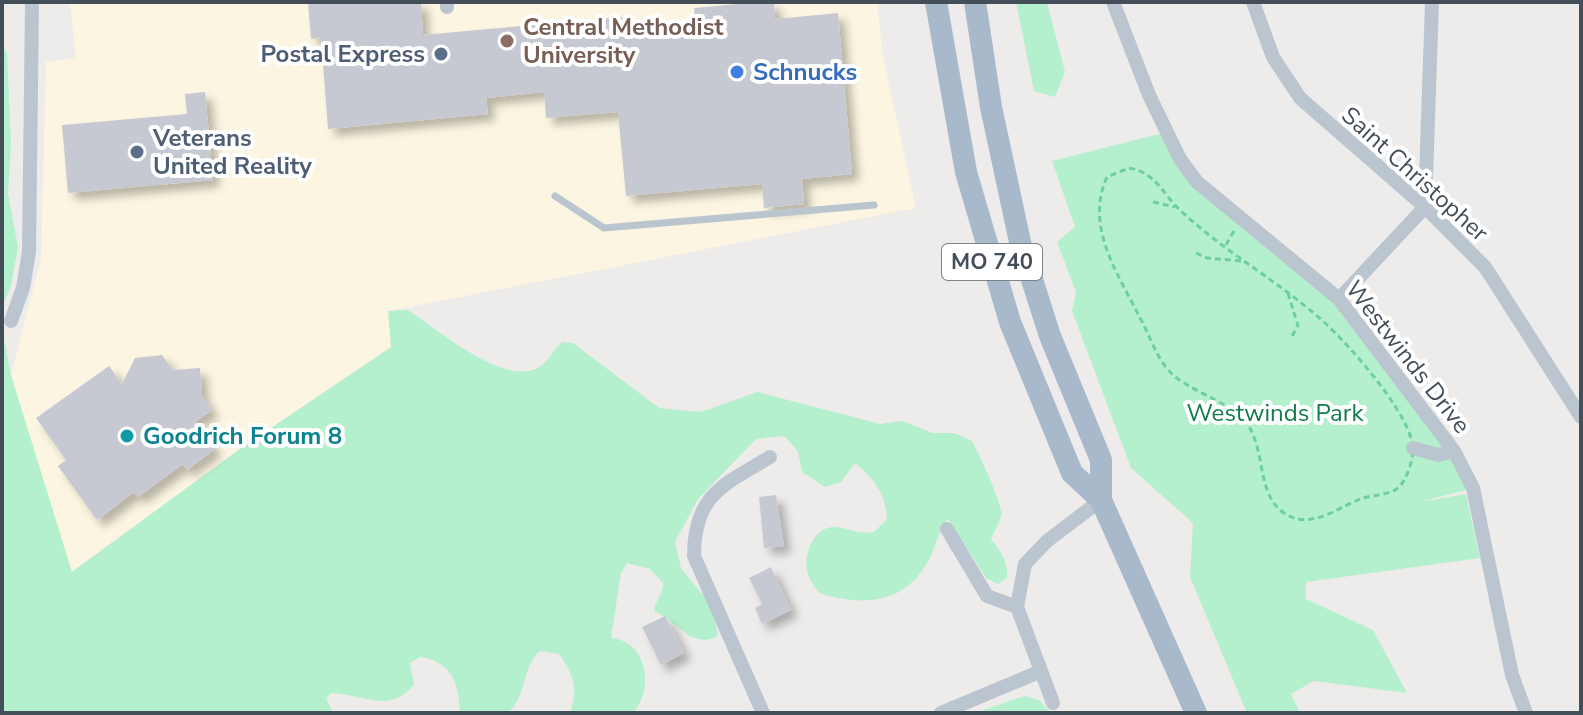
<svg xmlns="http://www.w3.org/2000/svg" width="1583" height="715" font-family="'Nunito Sans',sans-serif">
  <defs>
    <filter id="shadow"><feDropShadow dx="7" dy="7" stdDeviation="4" flood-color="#0004"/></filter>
  </defs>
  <rect width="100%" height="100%" fill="#eeebeb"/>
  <path fill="#fcf5e1" d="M70,2H877L883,57L916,208L389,311L391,347L237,451L71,572L11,375L41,259L46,62L76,58Z"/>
  <path fill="#b5f0ce" d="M1016,2H1047L1065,72L1055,97L1034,91Z
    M2,47L7,53L11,143L8,194L18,247L11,286L2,307Z
    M1167,132L1180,159L1339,299L1473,488L1420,502L1466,494L1480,558L1306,582V599L1373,630L1407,693L1314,681L1291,694L1300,713H1247L1190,577L1193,523L1131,468L1072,311L1076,292L1057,242L1075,227L1052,161Z
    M408,310C437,329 507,390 541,366C549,360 555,348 562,342L573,343L659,408L701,412L757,392L880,424L902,421L933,433H954L972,441C979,454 1003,504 1001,515C1000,523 994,531 991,539C1001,552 1008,561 1007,578L998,584L986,578L948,519C938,531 938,540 932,553C910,603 867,608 819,593C815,587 808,578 807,570C804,553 814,525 836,527C851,529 856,534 874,532L887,519C885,493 875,480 855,463L841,482L825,487L802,472L798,451L784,436L756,439L698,499L675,542L681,568L712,606L718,636C692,650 677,621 654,611C655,600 663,595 663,583L650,569L627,563L621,573L611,638C647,641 655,688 633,713H570C578,688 574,675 559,654L540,651C522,666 527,696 508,713H460C459,683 452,662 420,657L410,663L414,685C388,714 366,695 332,693L326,698L333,713H2V329L11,375L72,572L237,451L391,347L388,311Z
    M1024,696L1039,700L1051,713H975Z"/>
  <path fill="#c7c9d2" filter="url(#shadow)" d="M308,2H421L423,35L622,17L627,34L696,28L694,8L759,2H774L775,19L838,13L852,174L802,179L804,204L764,208L762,184L626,196L618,112L546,118L544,92L486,98L488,114L328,129L321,38L311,39Z
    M205,92L213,180L68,193L62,125L187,114L185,94Z
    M162,355L173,370L200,368L202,396L212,410L195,422L215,449L187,470L183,464L138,497L134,492L97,520L58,466L66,460L36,418L109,366L122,384L135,358Z
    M776,495L784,546L764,548L759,497Z
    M771,567L791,610L762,624L755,608L762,604L749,578Z
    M665,616L684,653L661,665L642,627Z"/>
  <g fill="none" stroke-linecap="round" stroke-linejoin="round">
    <path stroke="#6ccea2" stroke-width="3" stroke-dasharray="6 4" stroke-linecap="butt" d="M1129,168C1157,173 1162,194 1182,212C1226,253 1280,282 1325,323C1349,345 1413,416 1413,450C1413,460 1406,482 1398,488C1389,495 1373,495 1363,498C1338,507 1311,531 1284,513C1255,494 1267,445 1244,420C1228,402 1193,392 1173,375C1156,359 1151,337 1140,318C1119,275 1084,227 1107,177Z
      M1153,202L1175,207
      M1226,245L1234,231
      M1196,253L1207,258L1242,261
      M1288,293L1298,326L1292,336"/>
    <path stroke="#bbc5cf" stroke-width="7" d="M555,196L604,228L874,205"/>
    <path stroke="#bbc5cf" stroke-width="14" d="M447,2V7
      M1113,2L1149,95L1180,159L1197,182L1339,299L1454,451L1473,488L1512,675L1526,713
      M1253,2L1273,57L1300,98L1425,207L1485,267L1581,417
      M1339,299L1425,207L1432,2
      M11,321L23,288L29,252L32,2
      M1413,448L1438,455L1454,451
      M947,529L987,596L1017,607L1053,703
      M1017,607L1025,564L1047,541L1101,500
      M763,713L694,556C694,495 723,485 770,457
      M941,713L1039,672"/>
    <path stroke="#a9b9cc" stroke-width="22" d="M936,2L966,172L1010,322L1072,473L1101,500L1196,713
      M975,2L991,107L1020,242L1050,336L1101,460V500"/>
  </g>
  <circle fill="#8d6e63" stroke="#fff" stroke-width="3" cx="507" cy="41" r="8"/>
  <g fill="#5c6f8a" stroke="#fff" stroke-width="3">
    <circle cx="441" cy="54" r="8"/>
    <circle cx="137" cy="152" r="8"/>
  </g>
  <circle fill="#3f7fe0" stroke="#fff" stroke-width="3" cx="737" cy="72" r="8"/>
  <circle fill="#0f9aa8" stroke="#fff" stroke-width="3" cx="127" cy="436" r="8"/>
  <g text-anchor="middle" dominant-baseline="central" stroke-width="8" stroke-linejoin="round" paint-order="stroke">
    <rect fill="#fff" stroke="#7b838b" stroke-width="2" x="942" y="244" width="100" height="36" rx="6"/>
    <g font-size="22" font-weight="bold" fill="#434e59">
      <text x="992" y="262">MO 740</text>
    </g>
    <g font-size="24" font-weight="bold" fill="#785e54" stroke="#fff" text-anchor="start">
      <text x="523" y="27">Central Methodist<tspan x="523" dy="28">University</tspan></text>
    </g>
    <g font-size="24" font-weight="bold" fill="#4e5e75" stroke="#fff" text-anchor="end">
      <text x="425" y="54">Postal Express</text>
      <text x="153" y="138" text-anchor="start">Veterans<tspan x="153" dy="28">United Reality</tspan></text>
    </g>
    <g font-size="24" font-weight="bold" fill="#366cbe" stroke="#fff" text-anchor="start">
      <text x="753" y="72">Schnucks</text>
    </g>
    <g font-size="24" fill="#434e59" stroke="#fff">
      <text transform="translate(1415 174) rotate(42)">Saint Christopher</text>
      <text transform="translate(1408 357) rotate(52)">Westwinds Drive</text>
    </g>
    <g font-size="24" fill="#127c4b" stroke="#fff">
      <text x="1275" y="413">Westwinds Park</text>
    </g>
    <g font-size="24" font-weight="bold" fill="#0d838f" stroke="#fff" text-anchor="start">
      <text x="143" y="436">Goodrich Forum 8</text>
    </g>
  </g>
  <rect width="1583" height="715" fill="none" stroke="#434e59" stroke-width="8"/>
</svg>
